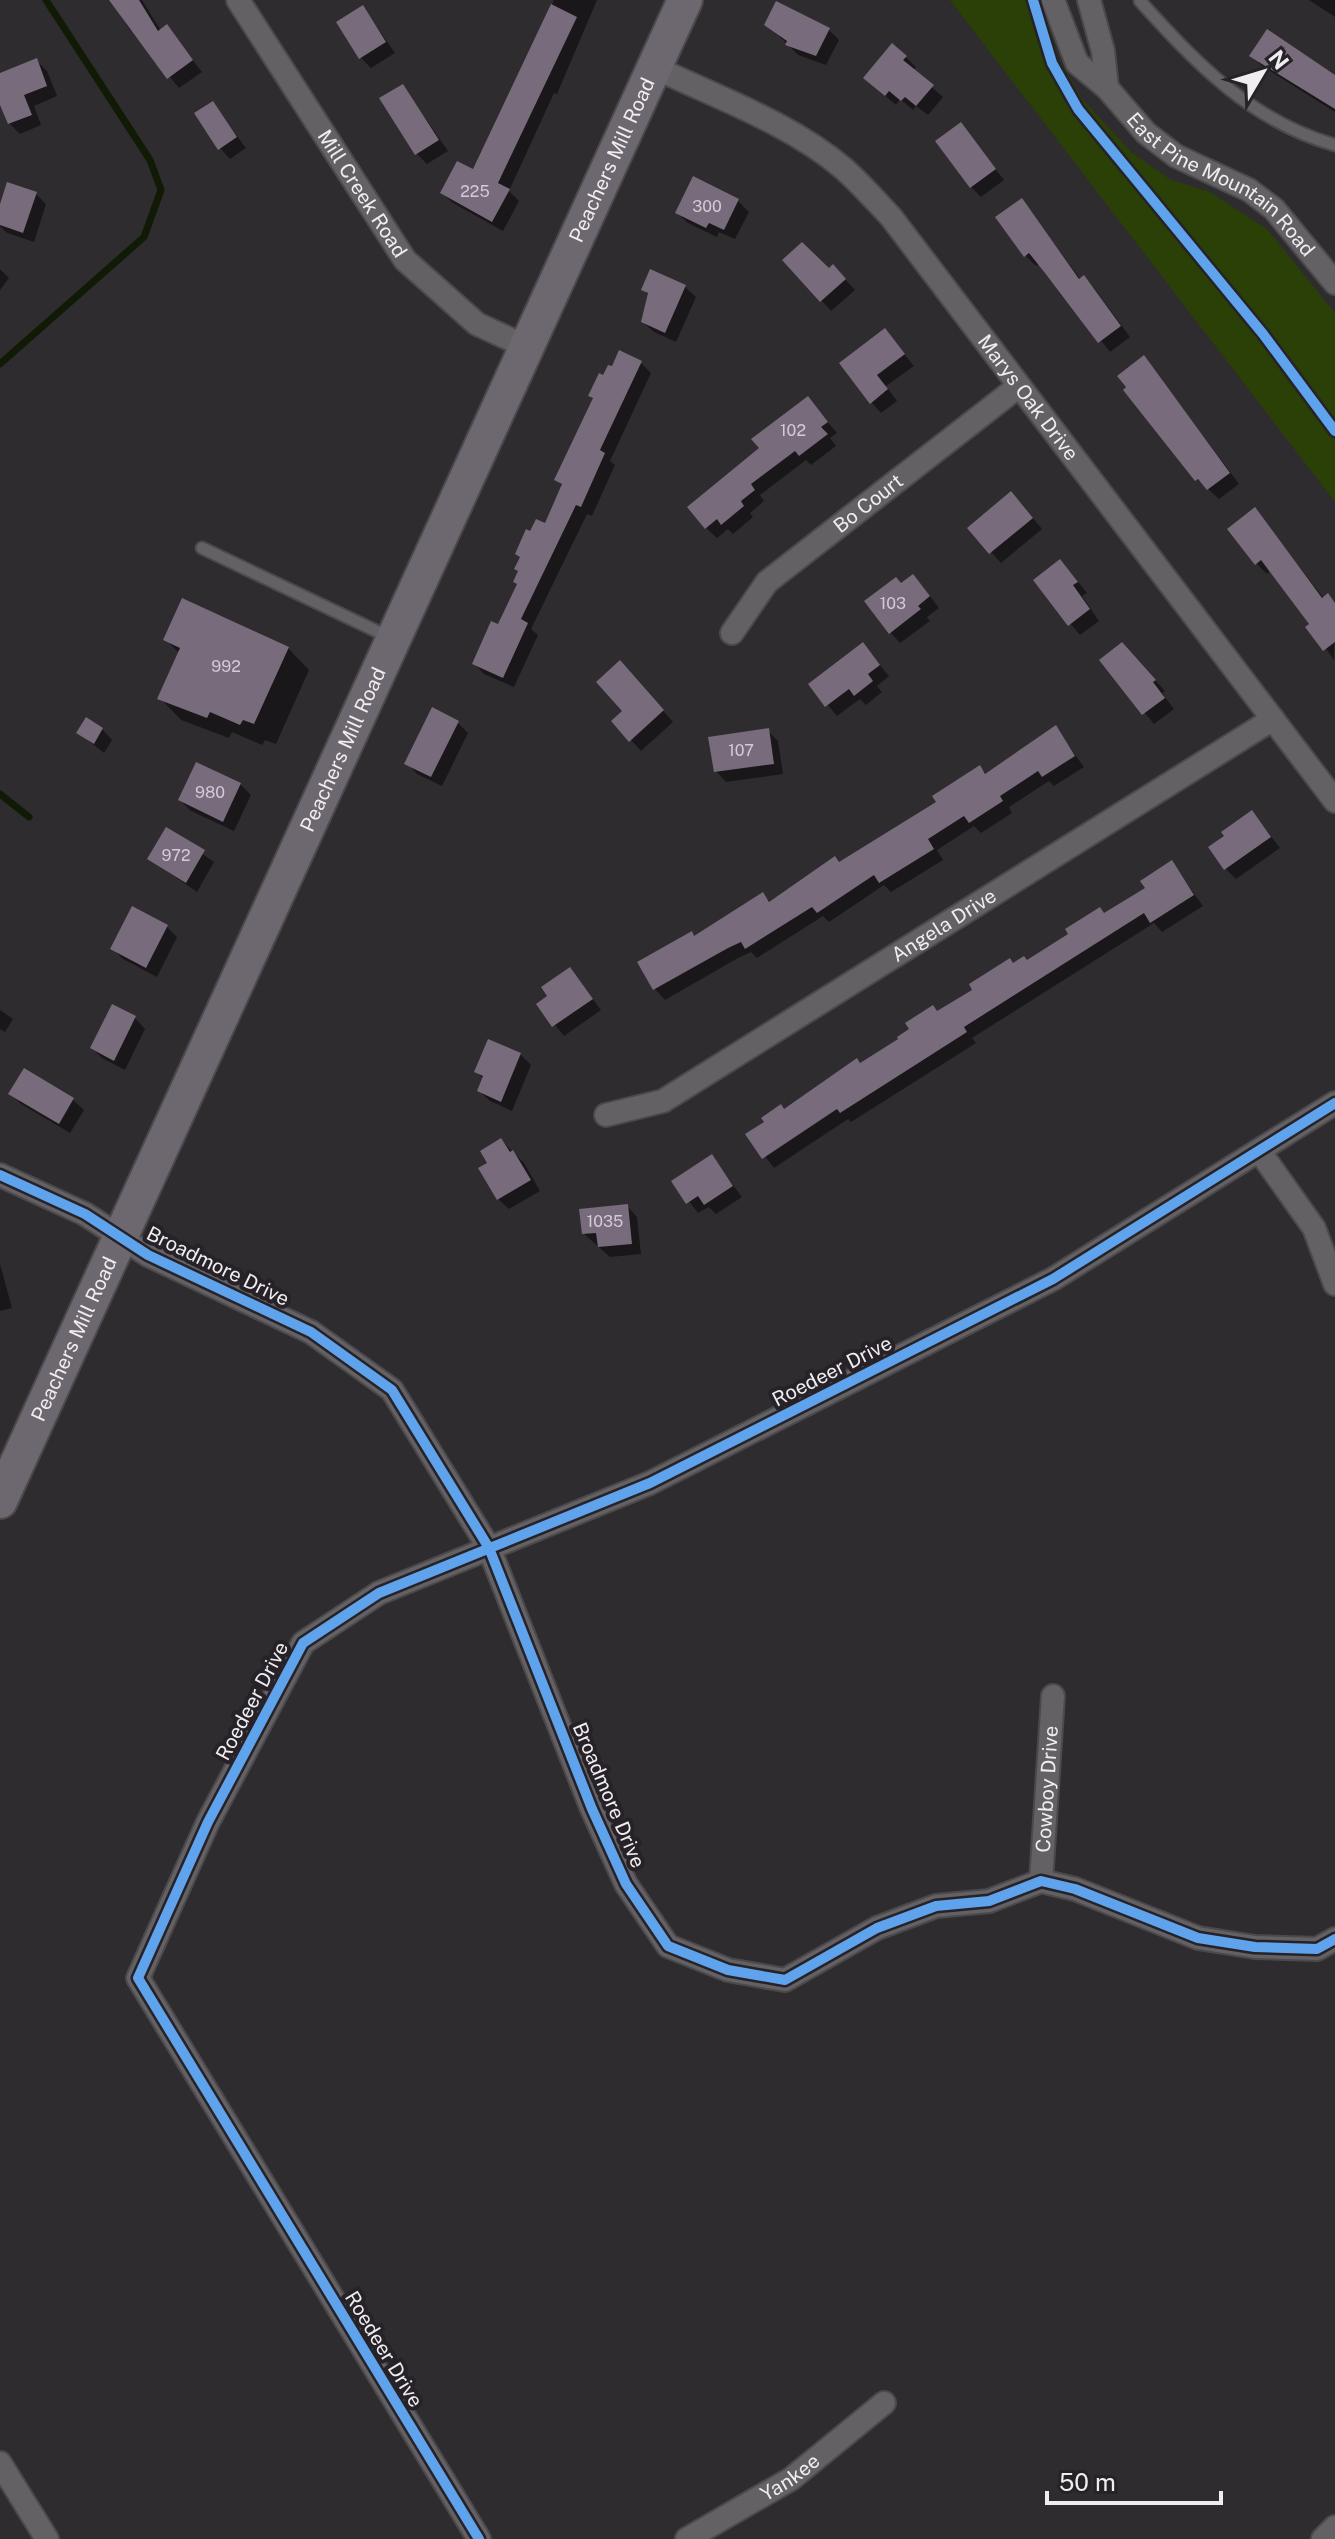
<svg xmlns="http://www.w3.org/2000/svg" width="1335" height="2539" font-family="'Public Sans',sans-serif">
  <rect width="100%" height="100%" fill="#2f2c30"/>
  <path fill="#2b4006" d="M950,0H1043L1058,57L1082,99L1131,152L1171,180L1208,191L1267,229L1335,313V502Z"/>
  <path fill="#0007" d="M111,0H142L161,31L167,27L202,72L179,88L128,27Z
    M554,0H597L557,94L554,93L509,191L519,201L503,231L453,203L442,193L474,172Z
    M1309,0H1335V17Z
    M363,7L395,53L371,68L360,57Z
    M767,24L829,30L839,40L826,65L798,55Z
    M1252,56L1335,78V112L1262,66Z
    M906,57L916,67L913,71L943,97L928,115L916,106L913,110L900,99L896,105L876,88Z
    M36,60L47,71L57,96L34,106L41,125L20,134L9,123L0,99V75Z
    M403,86L448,151L427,164L417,154Z
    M212,103L246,148L230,159L220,148Z
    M961,125L1004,180L981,197L971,187Z
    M694,179L738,201L749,212L735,239L719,232L717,237L688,223L677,213Z
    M36,194L46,204L34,242L7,233L0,226V210Z
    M1022,201L1081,280L1083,278L1094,288L1130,337L1110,352L1040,263L1036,266L1025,255Z
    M785,260L829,270L843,277L855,290L831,311Z
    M0,269L9,278L0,290Z
    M651,271L685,287L696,297L676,342L654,332L643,322L650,296L643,289Z
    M885,331L914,366L886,386L897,401L881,413L871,402Z
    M1144,357L1239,484L1219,499L1197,479Z
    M641,363L651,373L610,461L615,465L592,516L587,514L531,629L538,635L514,687L484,674L474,663L499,626L563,486L557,480L594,400L590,396L604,377Z
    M807,398L837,433L830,438L836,446L811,465L806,460L760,495L764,501L750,513L753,517L733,534L728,529L717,538L706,528L762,449Z
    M1021,504L1042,529L1001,563L970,528Z
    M1255,510L1335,613L1334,660L1271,570L1267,574L1256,563Z
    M1070,572L1087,593L1082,596L1099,621L1080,635L1035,581Z
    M902,585L923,587L939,608L927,617L930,621L900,643L890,632Z
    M166,640L288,648L309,670L276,744L265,740L262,745L232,732L229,738L181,720L160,698L180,654Z
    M863,645L889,676L877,686L882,692L866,705L860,699L837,716L811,685Z
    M1132,655L1165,691L1162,693L1174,709L1154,724L1102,660Z
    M630,673L673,722L641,751L614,721L625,711Z
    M457,722L468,733L442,786L417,774L407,763Z
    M1055,727L1084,767L1054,786L1049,781L1009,807L1012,813L981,833L974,826L937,850L943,860L891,892L884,885L829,922L823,916L757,958L751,952L738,958L665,1000L655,989L639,963L696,938L762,894L771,903L840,864L939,803L980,768L987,775Z
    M102,729L112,740L104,753L79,733Z
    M768,731L778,741L783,774L726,782L716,771Z
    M240,784L251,795L234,831L191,811L180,800Z
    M1252,812L1280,848L1236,879L1226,869Z
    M167,830L214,862L197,892L150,859Z
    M1172,863L1203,906L1162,932L1154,923L972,1038L976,1043L851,1122L848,1119L774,1168L748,1135L781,1107L785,1111L1014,965L1027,962L1147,888Z
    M167,927L177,937L157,977L123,959L112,948Z
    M570,969L601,1010L564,1036L538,1004L550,996Z
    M0,1010L13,1019L5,1032L0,1029Z
    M135,1018L145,1029L125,1070L102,1058L92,1048Z
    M520,1054L531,1065L512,1111L490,1101L479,1091L484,1079L476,1072Z
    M25,1071L73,1100L84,1110L70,1133L21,1104L11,1094Z
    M501,1140L524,1163L540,1191L509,1209L498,1199L490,1164Z
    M712,1157L742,1197L716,1214L709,1207L698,1213L674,1182Z
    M627,1206L637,1217L641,1254L610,1257L584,1234Z
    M0,1264L12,1308L0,1311Z"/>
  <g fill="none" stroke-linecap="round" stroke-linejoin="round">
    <path stroke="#101a04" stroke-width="7" d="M0,364L144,237L161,190L150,160L46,0
      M0,794L29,817"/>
  </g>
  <path fill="#786b7b" d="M109,0H139L158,31L167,24L193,60L167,79Z
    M776,1L830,28L816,56L785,45L787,41L764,25Z
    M551,4L577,17L498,183L510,189L492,222L440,193L457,161L473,169Z
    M363,5L386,42L359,59L336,22Z
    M1267,29L1335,75V109L1249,56Z
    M892,43L907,56L903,60L934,85L916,106L905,97L901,101L889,91L885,96L863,78Z
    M37,58L47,86L24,95L32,115L8,124L0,105V73Z
    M403,84L439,140L415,155L379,98Z
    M213,101L237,137L218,150L194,113Z
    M961,122L996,169L970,188L935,141Z
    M693,176L739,199L724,230L709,223L706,228L675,213Z
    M7,182L37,192L23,233L0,225V204Z
    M1022,198L1079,279L1084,275L1121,326L1098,343L1045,273L1029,253L1024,257L995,217Z
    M802,242L829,268L833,264L846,279L820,302L782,260Z
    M650,269L686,285L665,333L641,322L648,293L641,290Z
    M885,328L905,354L877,375L888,389L870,404L839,363Z
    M619,350L642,361L600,450L605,453L581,507L576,505L521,619L528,623L503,678L472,664L491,621L498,624L517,584L513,582L518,571L514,569L520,557L515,554L526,529L530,531L536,519L545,523L562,484L554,480L593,398L588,396L599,373L603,375L608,365L612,366Z
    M1144,355L1230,473L1207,490L1198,479L1195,481L1123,390L1126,387L1117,376Z
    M808,396L828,422L821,427L828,434L799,456L795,451L751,484L755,490L741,501L744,506L721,525L717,519L705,529L687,507L759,448L751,439Z
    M1011,491L1033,518L989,554L967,528Z
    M1255,507L1322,598L1328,593L1335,603V642L1323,651L1305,627L1309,624L1261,560L1255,565L1227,529Z
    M1060,559L1078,582L1073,585L1090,609L1068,626L1033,580Z
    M913,574L930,596L918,606L921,609L889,634L864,601L896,577L901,583Z
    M182,598L289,647L254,724L243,720L240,725L210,712L207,718L157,699L180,648L163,640Z
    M863,642L880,665L868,674L873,681L854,696L849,689L825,707L808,684Z
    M1122,642L1156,680L1153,682L1165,698L1142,715L1099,660Z
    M620,660L664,710L629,742L611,721L622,711L596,682Z
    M432,707L459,721L431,777L404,764Z
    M86,717L103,728L94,744L76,733Z
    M1056,725L1075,756L1042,777L1038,771L1000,796L1003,801L969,823L964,816L928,839L934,849L879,883L874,875L817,913L812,907L745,949L741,942L728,948L653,990L637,962L692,931L694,936L763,892L769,902L835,856L839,862L936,802L932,796L980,765L985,774Z
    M769,728L774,764L714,772L708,737Z
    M196,762L241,783L223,822L178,800Z
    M1252,810L1271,837L1224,870L1208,847L1224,836L1221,832Z
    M166,827L205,850L186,883L147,859Z
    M1172,860L1194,895L1150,923L1144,913L964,1027L967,1032L840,1113L837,1109L762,1159L745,1134L764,1122L761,1118L781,1104L784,1109L857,1058L860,1063L898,1039L897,1037L909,1029L905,1023L933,1005L937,1011L972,990L969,984L1010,958L1013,963L1024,956L1027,960L1068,934L1065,929L1100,907L1104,913L1145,888L1140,881Z
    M132,906L168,925L146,968L110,949Z
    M570,967L593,999L552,1027L536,1004L547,996L541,987Z
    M112,1004L136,1016L114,1061L90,1048Z
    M488,1039L521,1053L501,1102L477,1091L483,1076L474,1072Z
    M24,1068L74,1098L59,1124L8,1094Z
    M501,1138L510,1152L513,1150L531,1180L497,1200L478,1168L487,1163L480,1151Z
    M712,1154L733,1186L704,1205L698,1196L686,1204L671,1181Z
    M628,1204L632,1244L598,1247L596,1233L582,1234L579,1209Z"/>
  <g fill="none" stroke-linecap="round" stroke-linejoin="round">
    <defs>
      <path id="lane" d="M1140,1C1196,63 1252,122 1335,145
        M202,548L391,638"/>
      <g id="street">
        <path id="s1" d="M238,0L405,260L477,324L525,346"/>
        <path id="s2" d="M1053,0L1077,63L1107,88L1146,133L1176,156L1249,190L1274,209L1335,283"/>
        <path d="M1089,0L1103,51L1107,88"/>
        <path id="s3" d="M656,68C718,98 790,123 843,168C860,183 875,200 891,217L1335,801"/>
        <path id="s4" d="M732,633L767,582L1019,386"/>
        <path id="s5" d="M606,1115L663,1101L1273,719"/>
        <path d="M1260,1152L1314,1228L1335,1284"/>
        <path d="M0,1175L85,1214L148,1255L311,1332L392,1390L489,1548L592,1809L626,1884L668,1946L728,1970L785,1980L877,1928L936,1906L989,1901L1041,1881L1075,1889L1198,1938L1255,1947L1317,1949L1335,1939"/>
        <path id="s6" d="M1041,1881L1053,1696"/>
        <path d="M0,2463L47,2539"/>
        <path d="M479,2539L138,1978L208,1822L303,1643L379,1593L650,1483L1053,1279L1335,1103"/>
        <path id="s7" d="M687,2539L791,2479L884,2403"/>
        <path d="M1323,2539L1335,2527"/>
      </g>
      <g id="primary">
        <path id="s8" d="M0,1501L685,0"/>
      </g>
    </defs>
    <use href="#lane" stroke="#4b494b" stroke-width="15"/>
    <use href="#street" stroke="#4b494b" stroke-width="26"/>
    <use href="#primary" stroke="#4b494b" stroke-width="38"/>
    <use href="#lane" stroke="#636164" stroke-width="11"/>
    <use href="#street" stroke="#636164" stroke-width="22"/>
    <use href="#primary" stroke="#6d6770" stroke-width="34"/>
    <defs>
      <path id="cycleway" d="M1033,0L1052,63L1078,109L1263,334L1335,431
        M0,1175L85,1214L148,1255L311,1332L392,1390L489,1548L592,1809L626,1884L668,1946L728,1970L785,1980L877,1928L936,1906L989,1901L1041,1881L1075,1889L1198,1938L1255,1947L1317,1949L1335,1939
        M479,2539L138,1978L208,1822L303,1643L379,1593L650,1483L1053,1279L1335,1103"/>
    </defs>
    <use href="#cycleway" stroke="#262228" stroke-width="15"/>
    <use href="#cycleway" stroke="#60a3ed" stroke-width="10"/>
  </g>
  <g text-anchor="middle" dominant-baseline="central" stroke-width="8" stroke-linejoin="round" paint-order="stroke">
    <g font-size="16" fill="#d2ccd4">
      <text x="475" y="191">225</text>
      <text x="707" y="206">300</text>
      <text x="793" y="430">102</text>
      <text x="893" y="603">103</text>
      <text x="226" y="666">992</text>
      <text x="741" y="750">107</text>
      <text x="210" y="792">980</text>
      <text x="176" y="855">972</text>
      <text x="605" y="1221">1035</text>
    </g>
    <g font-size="20" fill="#f0edf1" stroke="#262228">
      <text stroke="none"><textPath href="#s8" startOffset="1474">Peachers Mill Road</textPath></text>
      <text stroke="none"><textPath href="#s2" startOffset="258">East Pine Mountain Road</textPath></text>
      <text stroke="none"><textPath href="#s1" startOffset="230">Mill Creek Road</textPath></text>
      <text stroke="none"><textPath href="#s3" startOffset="508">Marys Oak Drive</textPath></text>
      <text stroke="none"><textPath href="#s4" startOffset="190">Bo Court</textPath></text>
      <text stroke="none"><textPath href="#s8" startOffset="826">Peachers Mill Road</textPath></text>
      <text stroke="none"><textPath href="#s5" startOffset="390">Angela Drive</textPath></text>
      <text transform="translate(218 1266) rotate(26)">Broadmore Drive</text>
      <text stroke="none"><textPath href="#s8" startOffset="178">Peachers Mill Road</textPath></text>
      <text transform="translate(832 1371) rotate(-27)">Roedeer Drive</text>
      <text transform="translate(252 1701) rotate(-62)">Roedeer Drive</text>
      <text stroke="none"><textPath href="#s6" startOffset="92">Cowboy Drive</textPath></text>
      <text transform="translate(609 1795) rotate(67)">Broadmore Drive</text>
      <text transform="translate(384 2349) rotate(59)">Roedeer Drive</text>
      <text stroke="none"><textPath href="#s7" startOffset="120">Yankee</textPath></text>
    </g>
  </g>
  <g transform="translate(1263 72) rotate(52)" stroke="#262228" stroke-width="6" paint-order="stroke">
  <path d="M0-6L14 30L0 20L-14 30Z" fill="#f0edf1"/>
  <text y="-12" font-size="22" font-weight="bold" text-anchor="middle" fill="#f0edf1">N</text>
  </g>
  <path d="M1047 2491v12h174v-12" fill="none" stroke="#f0edf1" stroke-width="4"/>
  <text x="1059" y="2491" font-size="24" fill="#f0edf1" stroke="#262228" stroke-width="6" paint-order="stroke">50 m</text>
</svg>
